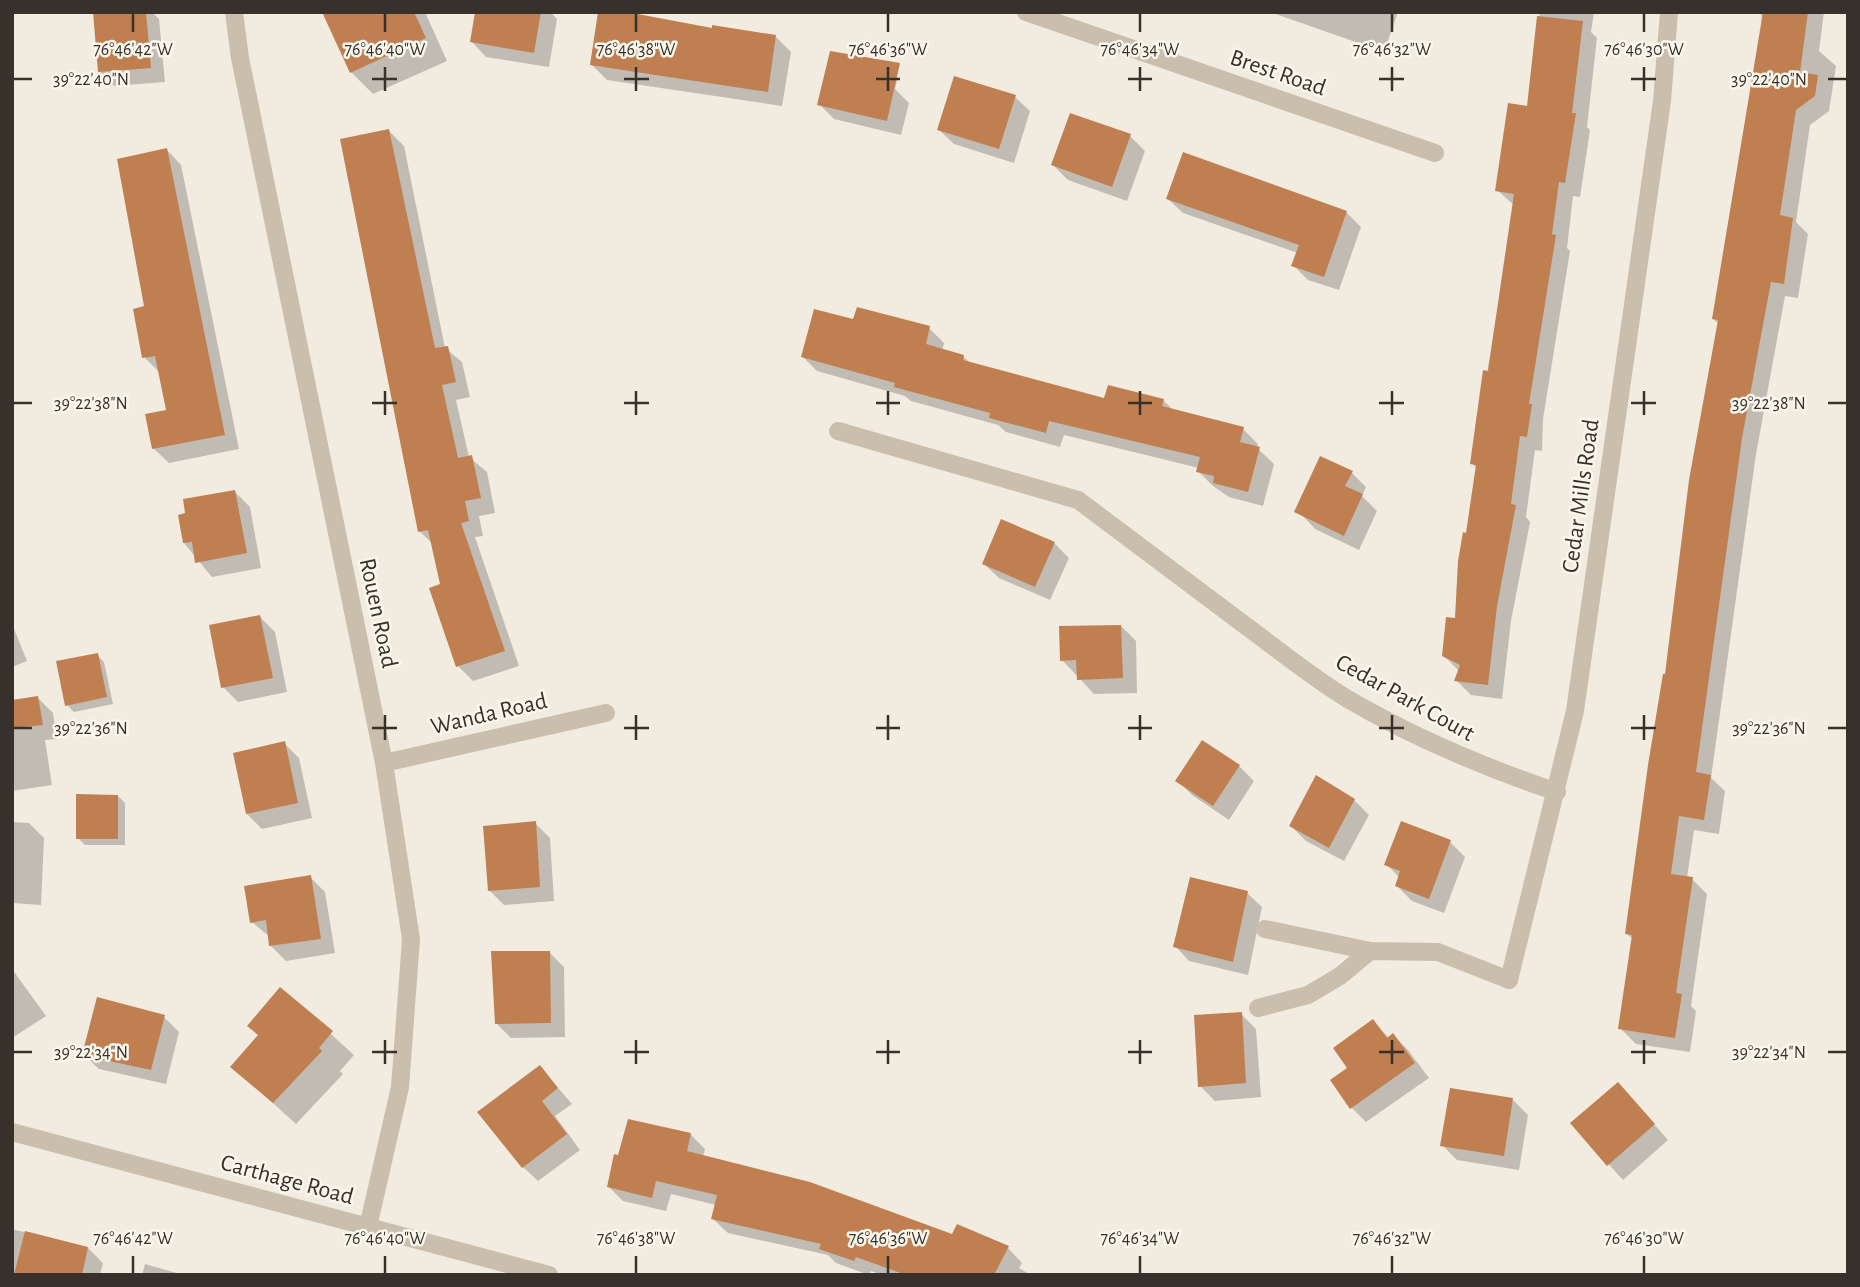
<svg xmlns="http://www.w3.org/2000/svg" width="1860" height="1287" font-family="'Alegreya Sans',sans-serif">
  <rect width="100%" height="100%" fill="#f2ece0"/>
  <path fill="#0003" d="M95,12H152L159,19L165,82L114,86L99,71Z
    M324,12H425L447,61L373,94L351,72Z
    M476,12H550L557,19L549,67L486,57L472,42Z
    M1270,12H1398L1384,52Z
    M1540,12H1594L1591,32L1597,38L1587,127L1590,130L1580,197L1573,196L1567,248L1570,251L1543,419L1542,451L1535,450L1526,517L1530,522L1511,621L1502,699L1471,695L1456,680L1459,671L1443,655L1456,620L1477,469L1472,463L1515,206L1497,190L1528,108Z
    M1761,12H1824L1819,51L1836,66L1829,111L1810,125L1796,222L1808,234L1798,298L1785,296L1756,454L1711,778L1725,791L1719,834L1694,830L1687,878L1692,879L1707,894L1691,1006L1696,1011L1690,1052L1636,1044L1621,1029L1634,940L1627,934L1719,324L1713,319L1762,25Z
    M713,30L776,37L791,52L782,106L607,80L592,65Z
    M882,65L897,80L895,89L909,103L901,135L834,119L819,104Z
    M1015,97L1030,111L1014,163L954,144L939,130Z
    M389,131L404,146L445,348L462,362L470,397L456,400L469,457L487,472L495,513L479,516L483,536L475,537L519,666L473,681L458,666L434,545L419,531Z
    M1130,136L1145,151L1127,201L1068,180L1053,165Z
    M167,150L181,165L239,449L169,463L154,449L169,411L159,372L144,357L146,308Z
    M1168,199L1346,212L1361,227L1339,290L1308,280L1293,265L1298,253L1183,213Z
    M854,321L929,328L944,343L942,351L963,356L971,364L1106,400H1163L1174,411L1243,429L1258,444L1257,448L1274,464L1263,506L1229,497L1213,486L1198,471L1199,468L1064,435L1060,447L1006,432L998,425L911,401L905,396L817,371L802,356Z
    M1352,473L1366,487L1362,496L1377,511L1359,550L1315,529L1300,513Z
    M235,492L250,507L261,568L212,577L184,543Z
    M1054,543L1069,558L1050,600L999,578L984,564Z
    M260,617L275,632L287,692L238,702L223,687Z
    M12,624L27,661L12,667Z
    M1121,626L1136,641L1137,693L1094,694L1062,660Z
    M97,655L104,662L113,704L74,712L67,705Z
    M38,698L53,713L57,739L45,740L52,785L12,791V702Z
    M1202,742L1239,766L1254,781L1229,820L1192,795L1177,780Z
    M284,743L299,758L312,818L262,829L247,814Z
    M118,796L125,803V845H85L78,838Z
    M1354,800L1369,815L1344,861L1306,841L1291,826Z
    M12,822L29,823L44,838L41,905L12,903Z
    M535,823L550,838L554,901L504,905L489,890Z
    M1450,842L1465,857L1444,913L1412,901L1397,886L1400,878L1386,864Z
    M310,877L325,892L335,953L286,961L271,946L270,937L252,922Z
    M1247,893L1262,907L1248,975L1189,961L1175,946Z
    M549,952L564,967L565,1037L511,1038L496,1023L492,953Z
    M12,969L46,1016L12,1038Z
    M281,989L354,1055L340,1071L343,1074L296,1124L233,1067L259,1036Z
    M1241,1014L1256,1029L1261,1097L1215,1101L1200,1086Z
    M164,1017L179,1032L166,1084L99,1069L84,1055Z
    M1373,1021L1389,1038L1393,1035L1408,1050L1429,1078L1366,1122L1352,1108L1350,1068Z
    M540,1067L572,1104L555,1116L580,1150L538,1181L523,1167Z
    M1632,1099L1668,1140L1623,1180L1572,1124Z
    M1513,1100L1528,1115L1519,1170L1457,1160L1442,1145Z
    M690,1134L705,1149L703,1157L953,1236L1008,1248L1022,1263L1019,1268L1031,1275H882L871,1271L869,1275L836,1263L828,1255L728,1233L713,1219L716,1205L671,1194L666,1211L623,1201L609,1187Z
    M12,1229L88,1248L103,1263L100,1275H12Z
    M145,1264L184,1275H142Z"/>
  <path fill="#bf7f51" d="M93,12H146L151,68L98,72Z
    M322,12H414L426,38L350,73Z
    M475,12H541L534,53L470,42Z
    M598,12H627L712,28V25L776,35L768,92L590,65Z
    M1763,12H1808L1800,72L1818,75L1815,96L1796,110L1780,215L1793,218L1784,284L1771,282L1742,438L1696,772L1711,775L1704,820L1679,816L1671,874L1693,877L1676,993L1682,994L1675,1038L1618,1029L1632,935L1625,934L1648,765L1663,674H1665L1689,480L1718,320L1712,319Z
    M1537,16L1583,21L1572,113H1576L1565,183L1559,182L1552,234L1556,235L1529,404H1532L1527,437L1520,436L1511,504L1516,505L1497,606L1488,685L1454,681L1460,665L1442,656L1446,617L1455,618L1458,561L1463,532L1466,533L1476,465L1470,464L1483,370L1488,371L1514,194L1495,191L1508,103L1527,106Z
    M830,51L900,63L887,121L817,105Z
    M954,76L1016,95L999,149L937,130Z
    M1070,113L1131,134L1112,187L1051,165Z
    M389,129L435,348L448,346L456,382L442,385L458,458L472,455L481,498L465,501L469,521L461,523L505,651L456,667L429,588L440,584L428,530L418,532L340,139Z
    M167,148L225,435L152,449L145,414L166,410L155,356L142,358L133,309L144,306L117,159Z
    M1183,152L1347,211L1324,277L1291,266L1299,245L1166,199Z
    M857,307L930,326L926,344L964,355L963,360L1104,398L1108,385L1164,399L1162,406L1244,427L1240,442L1260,447L1248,492L1213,483L1214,476L1196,472L1200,457L1049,421L1046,433L989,418L990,413L894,387L895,383L801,357L814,309L853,319Z
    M1320,456L1353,471L1345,486L1363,494L1344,536L1294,512Z
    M235,490L247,553L195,563L192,542L183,543L178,515L185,513L183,499Z
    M1001,519L1055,542L1035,587L982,564Z
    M260,615L273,678L221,688L209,625Z
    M1121,625L1123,678L1077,680L1076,660L1060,661L1059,626Z
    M98,653L107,697L65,706L56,661Z
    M38,696L43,725L12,728V700Z
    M1202,740L1240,765L1213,806L1175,781Z
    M285,741L298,803L246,814L233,753Z
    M1316,775L1355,799L1329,848L1289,826Z
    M76,794L118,795V839H76Z
    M536,821L540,887L488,891L483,826Z
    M1401,821L1451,840L1429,899L1395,886L1400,871L1384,865Z
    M311,875L321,939L269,946L266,920L250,923L244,886Z
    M1190,877L1248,891L1233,962L1173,947Z
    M491,951H550L551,1023L495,1024Z
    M280,987L333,1031L319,1048L322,1051L273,1103L230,1067L258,1035L247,1026Z
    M97,997L165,1015L151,1070L82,1055Z
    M1242,1012L1246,1083L1198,1087L1194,1015Z
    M1373,1019L1387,1038L1393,1033L1415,1063L1350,1109L1330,1080L1347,1068L1333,1048Z
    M540,1065L558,1088L542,1101L567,1134L522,1168L477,1112Z
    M1618,1082L1655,1124L1607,1166L1570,1123Z
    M1450,1088L1513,1098L1504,1156L1440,1146Z
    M628,1119L691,1133L687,1151L810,1182L952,1234L957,1224L1009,1246L994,1275H906L856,1257L854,1261L819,1249L821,1244L711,1219L717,1195L656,1181L652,1198L607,1187L614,1154L618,1155Z
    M25,1231L88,1247L82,1275H14Z"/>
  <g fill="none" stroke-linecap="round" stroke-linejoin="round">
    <path stroke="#c9bfac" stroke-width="18" d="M838,431L1078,500L1242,623
      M1265,929L1370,951
      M1258,1008L1308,995L1340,976L1370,951L1438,952L1509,980"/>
    <path stroke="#c9bfac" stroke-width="18" d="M234,12L240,58L384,763L411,939L400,1087L368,1227
      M1026,12L1435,153
      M1242,623C1276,648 1310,676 1346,698C1414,738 1483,767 1557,792
      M384,763L606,713
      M1509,980L1575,711L1662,101L1669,12
      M12,1132L549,1275"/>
  </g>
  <path fill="none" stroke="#38312b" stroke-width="2.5" d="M133,14V32M385,14V32M636,14V32M888,14V32M1140,14V32M1392,14V32M1644,14V32M385,67V91M636,67V91M888,67V91M1140,67V91M1392,67V91M1644,67V91M14,79H32M372,79H397M624,79H649M876,79H900M1128,79H1152M1379,79H1404M1631,79H1656M1828,79H1846M385,391V415M636,391V415M888,391V415M1140,391V415M1392,391V415M1644,391V415M14,403H32M372,403H397M624,403H649M876,403H900M1128,403H1152M1379,403H1404M1631,403H1656M1828,403H1846M385,715V740M636,715V740M888,715V740M1140,715V740M1392,715V740M1644,715V740M14,728H32M372,728H397M624,728H649M876,728H900M1128,728H1152M1379,728H1404M1631,728H1656M1828,728H1846M385,1040V1064M636,1040V1064M888,1040V1064M1140,1040V1064M1392,1040V1064M1644,1040V1064M14,1052H32M372,1052H397M624,1052H649M876,1052H900M1128,1052H1152M1379,1052H1404M1631,1052H1656M1828,1052H1846M133,1256V1273M385,1256V1273M636,1256V1273M888,1256V1273M1140,1256V1273M1392,1256V1273M1644,1256V1273"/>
  <g text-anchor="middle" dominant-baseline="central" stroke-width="5" stroke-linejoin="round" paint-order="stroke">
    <g font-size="24" fill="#38312b" stroke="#f9f6ec">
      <text transform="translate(1278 73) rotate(19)">Brest Road</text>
      <text transform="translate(1581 496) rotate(-82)">Cedar Mills Road</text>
      <text transform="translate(378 613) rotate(78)">Rouen Road</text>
      <text transform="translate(1405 698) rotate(29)">Cedar Park Court</text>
      <text transform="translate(489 714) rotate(-13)">Wanda Road</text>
      <text transform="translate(287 1180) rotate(15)">Carthage Road</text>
    </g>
  </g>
  <g font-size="18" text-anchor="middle" fill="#38312b" stroke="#f9f6ec" stroke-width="5" stroke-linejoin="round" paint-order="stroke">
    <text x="133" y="55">76°46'42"W</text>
    <text x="385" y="55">76°46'40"W</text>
    <text x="636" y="55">76°46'38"W</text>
    <text x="888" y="55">76°46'36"W</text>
    <text x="1140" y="55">76°46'34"W</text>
    <text x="1392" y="55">76°46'32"W</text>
    <text x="1644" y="55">76°46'30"W</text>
    <text x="91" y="85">39°22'40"N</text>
    <text x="1769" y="85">39°22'40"N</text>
    <text x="91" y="409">39°22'38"N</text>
    <text x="1769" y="409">39°22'38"N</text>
    <text x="91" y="734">39°22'36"N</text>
    <text x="1769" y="734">39°22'36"N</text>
    <text x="91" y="1058">39°22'34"N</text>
    <text x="1769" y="1058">39°22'34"N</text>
    <text x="133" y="1244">76°46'42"W</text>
    <text x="385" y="1244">76°46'40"W</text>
    <text x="636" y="1244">76°46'38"W</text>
    <text x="888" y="1244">76°46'36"W</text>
    <text x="1140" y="1244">76°46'34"W</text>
    <text x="1392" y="1244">76°46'32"W</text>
    <text x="1644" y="1244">76°46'30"W</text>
  </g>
  <rect width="1860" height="1287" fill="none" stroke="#38312b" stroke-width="28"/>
</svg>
